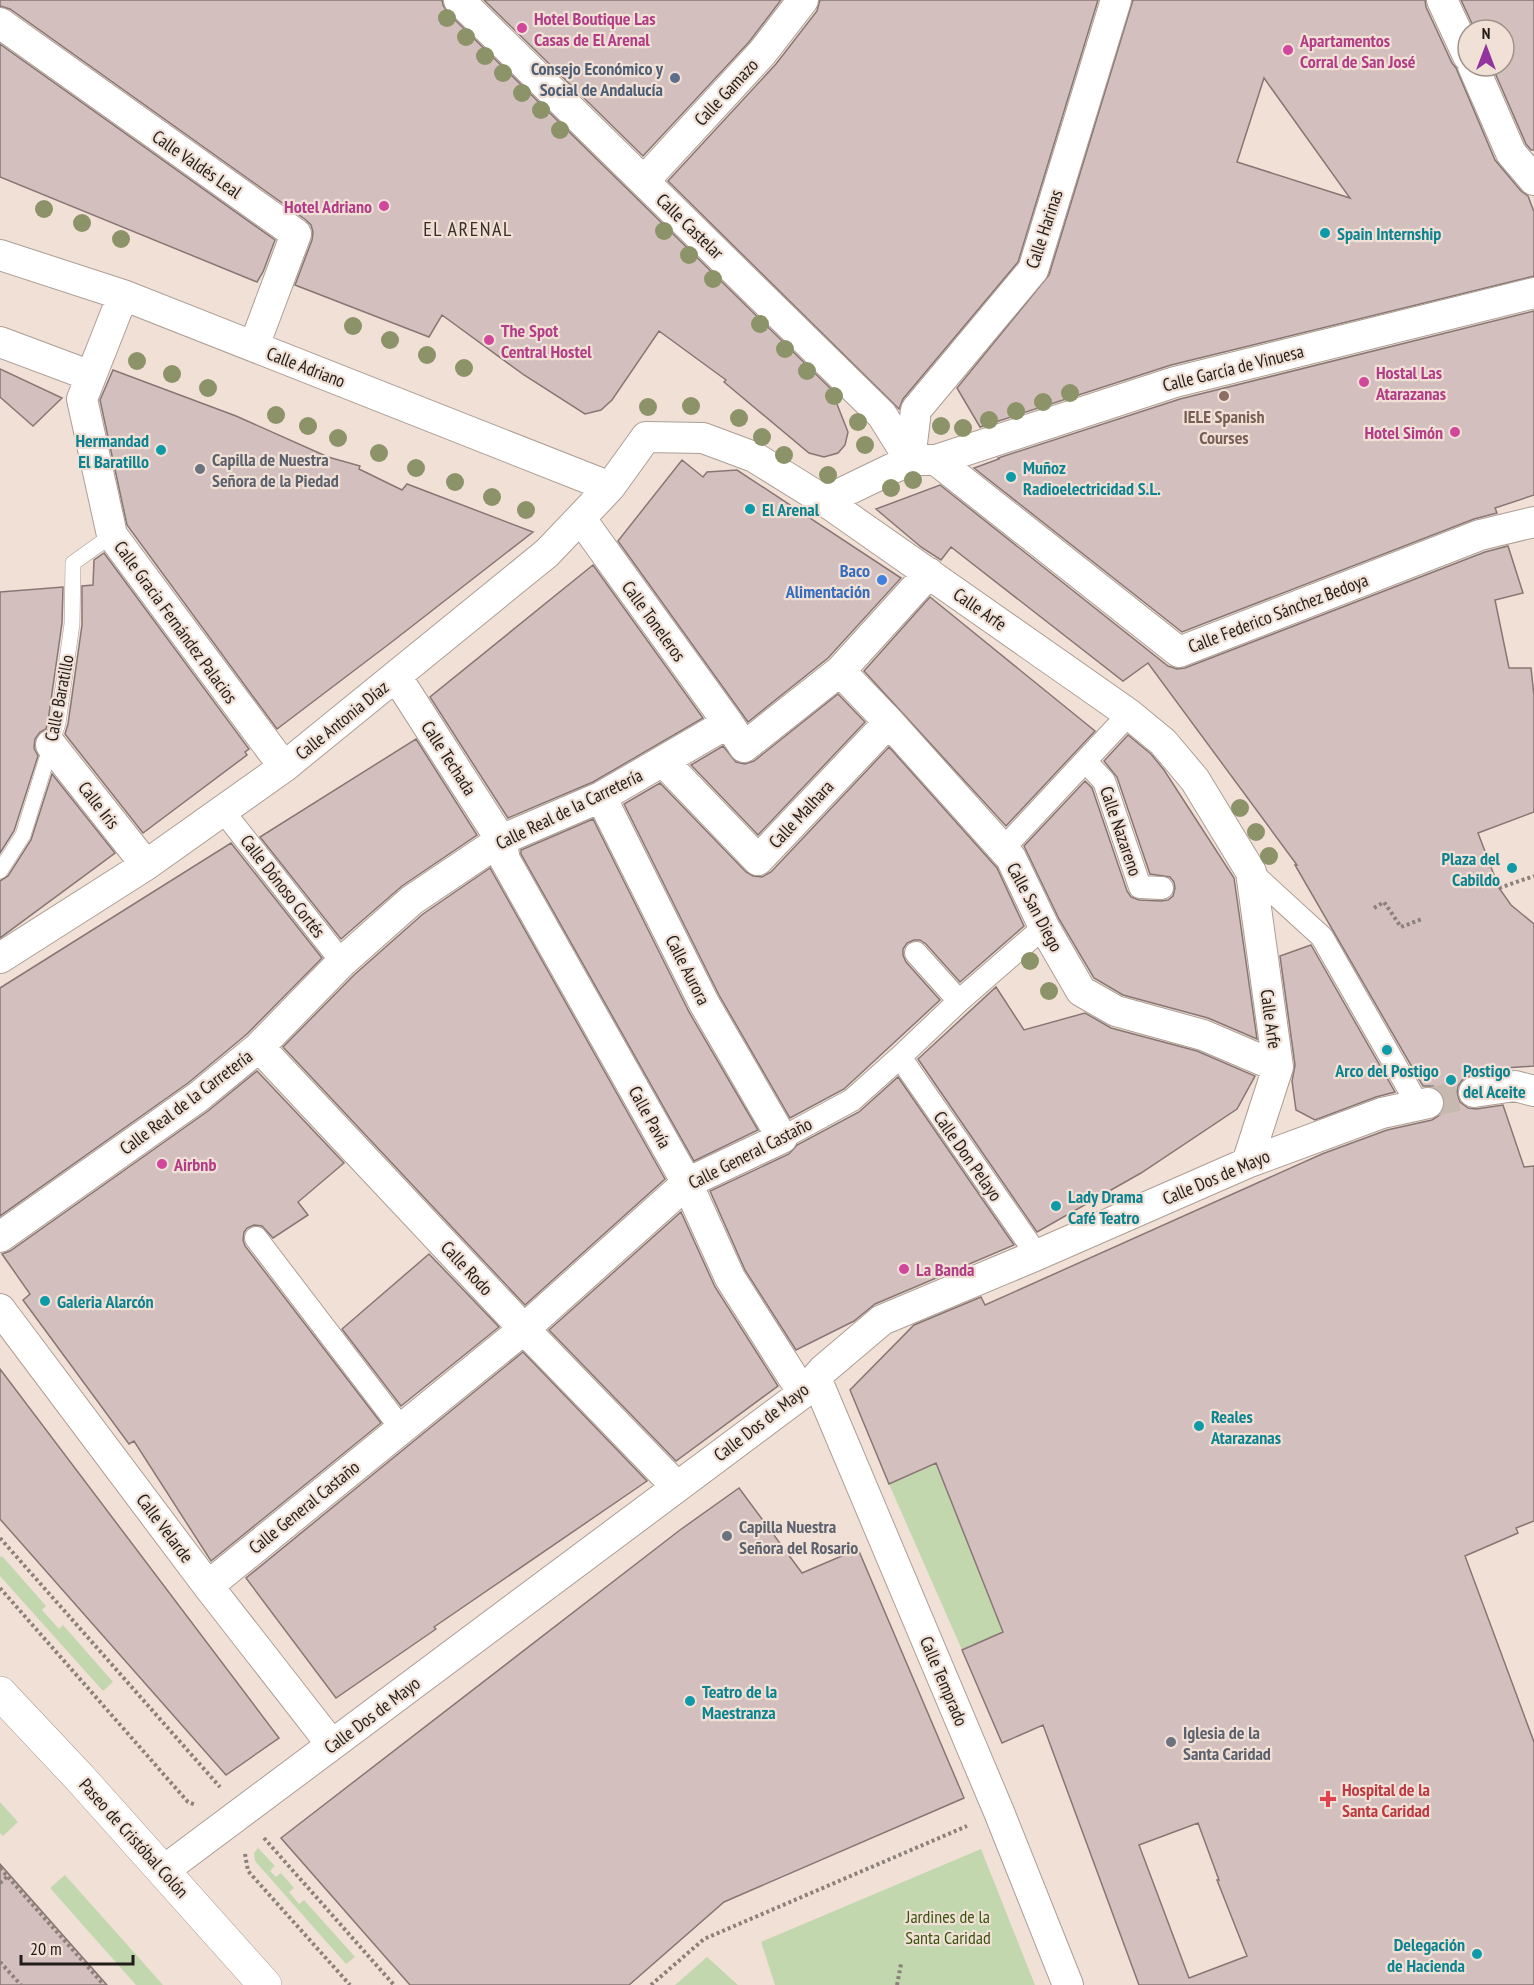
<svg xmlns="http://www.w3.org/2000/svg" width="1534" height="1985" font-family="'PT Sans Narrow',sans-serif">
  <rect width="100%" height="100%" fill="#f0e0d6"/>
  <path fill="#c3d7af" d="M936,1463L1003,1632L962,1650L889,1484Z
    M2,1556L46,1606L42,1610L59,1629L63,1625L113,1682L103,1691L0,1576V1557Z
    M0,1802L18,1822L3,1836L0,1833Z
    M258,1848L275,1866L270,1871L276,1877L281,1873L294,1888L289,1892L299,1904L304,1900L355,1957L346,1964L255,1861L254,1853Z
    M981,1849L1035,1985H775L761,1942Z
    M65,1875L163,1985H136L50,1888Z
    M707,1957L738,1985H675Z"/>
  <path fill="#d3c0be" stroke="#887674" stroke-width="1.5" fill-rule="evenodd" d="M0,0H442L443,5L447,12L831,389L848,432L845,445L838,453L824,457L809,453L724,382L726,380L659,331L612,400L601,410L585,414L524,375L442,315L429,337L295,285L312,240L313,232L311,225L306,220L10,9L0,6Z
    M484,0H781L749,42L643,156Z
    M820,0H1098L1018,262L903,399L899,409L668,181L776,64L817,11Z
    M1133,0H1425L1426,7L1452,63L1456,68L1495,160L1521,191L1528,196L1534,212V276L1171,365L980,427L957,388L1049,275ZM1264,78L1350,198L1237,162Z
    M1461,0H1534V150H1531L1526,144L1492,66H1504V30H1475Z
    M0,44L275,240L263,272L257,282L0,177Z
    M1534,311V495L1495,508L1497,513L1474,519L1182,632L974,468L999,459L998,458L1180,399Z
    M0,369L62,398L33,426L0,397Z
    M113,370L236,416L328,457L360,466L359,469L402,490L407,484L533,532L393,641L277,729L127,525L100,400Z
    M682,460L703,477L707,472L737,470L901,578L828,658L748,722L618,541Z
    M940,485L1168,666L1177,669L1185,668L1485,552L1508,546L1523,593L1495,600L1509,668H1531L1534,696V812L1478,833L1499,888L1511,905L1534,924V1066L1491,1069L1492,1072L1471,1075L1463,1079L1458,1086L1457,1094L1460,1102L1468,1108L1476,1109L1503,1105L1524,1167L1534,1166V1521L1516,1528L1518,1533L1465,1556L1534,1742V1985H1139L1043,1725L1002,1743L962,1650L1003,1632L936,1463L889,1484L850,1390L914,1325L981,1297L985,1305L1322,1154L1387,1130L1432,1120L1440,1115L1445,1108V1099L1440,1091L1433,1086H1423L1295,865H1297L1148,663L1123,681L951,547L941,560L921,547L876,509ZM1198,1823L1219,1880H1217L1247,1956L1189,1978L1139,1845Z
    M104,553L249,749L245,752L247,755L143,833L65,734L68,724L82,625V586L93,585L94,560Z
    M593,565L703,718L593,782L508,818L430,697Z
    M63,587L62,623L48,721L46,729L40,732L35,739L34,748L38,756L14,831L0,853V592Z
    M930,597L1095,731L1006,826L864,671Z
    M838,694L865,722L758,835L691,765L723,746L736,762L745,764L754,761Z
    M1128,735L1151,754L1164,770L1234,878L1257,1039L1208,1018L1123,995L1094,978L1059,919L1024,846L1085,781L1092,788L1127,891L1131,897L1139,900L1161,901L1168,900L1173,896L1175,888L1174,882L1170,877L1150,874L1117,777L1104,761Z
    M416,739L477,835L402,886L341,939L260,837Z
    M889,747L997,868L1024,926L960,982L926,944L920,940H914L907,943L903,949V955L906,962L940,1000L844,1089L790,1118L719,995L624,804L660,783L746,872L753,876L762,877L771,872Z
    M52,774L115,853L0,938V881L8,876L31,840Z
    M593,819L689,1012L758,1130L694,1161L521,854V850Z
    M231,843L322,958L247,1034L188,1083L0,1216V988Z
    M490,868L665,1179L525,1305L283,1047L354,975L423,914Z
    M1311,945L1395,1092L1376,1097L1315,1120L1296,1110L1292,1081L1295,1065L1280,956Z
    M996,987L1024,1030L1085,1013L1111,1028L1197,1051L1255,1076L1237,1109L1141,1173L1037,1232L918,1059Z
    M257,1071L344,1163L298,1202L308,1215L273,1238L262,1226L254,1225L247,1228L244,1232L243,1240L245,1246L381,1423L211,1561L134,1441L129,1444L23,1300L30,1294L2,1254L10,1251L208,1111Z
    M898,1077L1014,1245L875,1304L854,1321L796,1350L745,1270L710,1191L789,1154L797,1145L859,1112Z
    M681,1212L715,1287L778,1386L676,1461L549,1330Z
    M429,1254L499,1327L401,1406L342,1329Z
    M523,1352L647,1481L434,1627L436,1629L336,1698L246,1578Z
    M0,1369L279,1738L226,1775L0,1519Z
    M739,1488L802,1573L858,1549L964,1798L724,1902L629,1985H410L281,1838L680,1530Z
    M0,1864L107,1985H0Z"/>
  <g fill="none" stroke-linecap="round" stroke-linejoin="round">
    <path stroke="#c7b9b0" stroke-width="30" stroke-dasharray="30 15" stroke-linecap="butt" d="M1428,1103L1474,1092"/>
    <defs>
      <path id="service" d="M0,871L23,835L58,723L72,624L73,563L112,535"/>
      <path id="pedestrian" d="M1085,761L1104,781L1140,887L1162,888
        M223,811L342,962
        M1002,850L1129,714
        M1251,872L1322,937L1418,1105
        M916,953L959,1001
        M900,1057L1037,1255
        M782,1138L852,1100L900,1057L959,1001L1044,927
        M256,1238L401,1428"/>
      <path id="minor" d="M459,0L882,415L910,460
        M1442,0L1468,56
        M0,23L296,234L254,346
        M1473,66L1511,153L1534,180
        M644,181L762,53L803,0
        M0,255L123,295L610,487
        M123,295L82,399L112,535L284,767
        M0,342L91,376
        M910,460L916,410L1033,270L1116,0
        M936,460L1179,652L1480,535L1534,522
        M825,501L910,460H936L1175,382L1534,293
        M581,519L728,723
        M840,671L889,722L1011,858L1044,927L1081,991L1116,1011L1203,1035L1278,1067
        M396,676L501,840L505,860L687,1183L730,1278L803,1393
        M51,745L146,865
        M664,762L758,860L889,722
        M0,958L146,865L284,767L547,553L610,487L646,437L703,438L754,457L825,501L1129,714L1163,742L1195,780L1251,872L1278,1067L1247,1163
        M259,1047L524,1329L677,1487
        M1474,1092L1515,1086L1534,1091
        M0,1237L198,1097L259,1047L342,962L412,900L501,840L601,797L728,723L744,747L840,671L929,573
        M0,1309L208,1586L332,1745
        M816,1378L999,1812L1068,1985
        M208,1586L524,1329L687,1183L782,1138L704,1003L601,797
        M163,1871L803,1393L823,1370L882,1320L1037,1255L1247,1163L1382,1113L1428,1103"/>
      <path id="primary" d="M0,1693L80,1778L265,1985"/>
    </defs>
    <use href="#service" stroke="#ad9e95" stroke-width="16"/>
    <use href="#pedestrian" stroke="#ad9e95" stroke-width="24"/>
    <use href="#minor" stroke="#ad9e95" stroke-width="32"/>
    <use href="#primary" stroke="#ad9e95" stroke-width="34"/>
    <path stroke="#8c817a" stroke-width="4" stroke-dasharray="3 3" stroke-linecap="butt" d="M1499,888L1534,876
      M1374,908L1384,902L1401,927L1422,919
      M0,1538L220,1787
      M0,1588L188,1802L196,1805
      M264,1838L394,1985
      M245,1854L248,1871L350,1985
      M0,1868L104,1985
      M0,1883L8,1876
      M0,1962L21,1985
      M651,1985L704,1939L967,1826
      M897,1985L901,1964"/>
    <use href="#service" stroke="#fff" stroke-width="15"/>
    <use href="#pedestrian" stroke="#fff" stroke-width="22"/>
    <use href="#minor" stroke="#fff" stroke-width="30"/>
    <use href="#primary" stroke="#fff" stroke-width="33"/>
  </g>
  <g fill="#8c9369">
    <circle cx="447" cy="18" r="9"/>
    <circle cx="466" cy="37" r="9"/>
    <circle cx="485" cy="56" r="9"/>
    <circle cx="503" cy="73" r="9"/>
    <circle cx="522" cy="93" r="9"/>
    <circle cx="541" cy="110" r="9"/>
    <circle cx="560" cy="130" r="9"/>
    <circle cx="44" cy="209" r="9"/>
    <circle cx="82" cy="223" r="9"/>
    <circle cx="664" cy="231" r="9"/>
    <circle cx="121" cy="239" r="9"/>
    <circle cx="689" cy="255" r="9"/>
    <circle cx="713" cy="279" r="9"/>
    <circle cx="760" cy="324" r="9"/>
    <circle cx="353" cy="326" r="9"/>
    <circle cx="390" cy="340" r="9"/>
    <circle cx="785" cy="349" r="9"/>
    <circle cx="427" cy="355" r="9"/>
    <circle cx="137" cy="361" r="9"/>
    <circle cx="464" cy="368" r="9"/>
    <circle cx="807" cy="371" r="9"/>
    <circle cx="172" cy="374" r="9"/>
    <circle cx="208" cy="388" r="9"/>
    <circle cx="1070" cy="393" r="9"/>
    <circle cx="834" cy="396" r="9"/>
    <circle cx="1043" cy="402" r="9"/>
    <circle cx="691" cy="406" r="9"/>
    <circle cx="648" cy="407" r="9"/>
    <circle cx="1016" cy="411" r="9"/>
    <circle cx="276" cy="415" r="9"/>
    <circle cx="739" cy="418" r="9"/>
    <circle cx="989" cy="420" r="9"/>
    <circle cx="858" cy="422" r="9"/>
    <circle cx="308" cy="426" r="9"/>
    <circle cx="941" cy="426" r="9"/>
    <circle cx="963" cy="428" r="9"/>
    <circle cx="762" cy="437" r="9"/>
    <circle cx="338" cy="438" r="9"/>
    <circle cx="865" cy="445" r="9"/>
    <circle cx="379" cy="453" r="9"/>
    <circle cx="784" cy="455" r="9"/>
    <circle cx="416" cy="468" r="9"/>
    <circle cx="828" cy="475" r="9"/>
    <circle cx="913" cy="480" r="9"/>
    <circle cx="455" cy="482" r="9"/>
    <circle cx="891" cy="488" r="9"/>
    <circle cx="492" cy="497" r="9"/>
    <circle cx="526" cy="510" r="9"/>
    <circle cx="1240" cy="808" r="9"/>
    <circle cx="1256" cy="832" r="9"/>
    <circle cx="1269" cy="856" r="9"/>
    <circle cx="1030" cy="961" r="9"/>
    <circle cx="1049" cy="991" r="9"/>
  </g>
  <g fill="#d1479c" stroke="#f0e0d6" stroke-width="2">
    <circle cx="522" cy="28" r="6"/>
    <circle cx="1288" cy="50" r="6"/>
    <circle cx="384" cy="206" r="6"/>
    <circle cx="489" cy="340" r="6"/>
    <circle cx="1364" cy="382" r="6"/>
    <circle cx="1455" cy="432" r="6"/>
    <circle cx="162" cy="1164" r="6"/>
    <circle cx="904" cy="1269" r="6"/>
  </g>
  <circle fill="#5c6f8a" stroke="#f0e0d6" stroke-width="2" cx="675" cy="78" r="6"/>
  <g fill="#0f9aa8" stroke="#f0e0d6" stroke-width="2">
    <circle cx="1325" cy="233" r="6"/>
    <circle cx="161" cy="450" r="6"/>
    <circle cx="1011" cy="477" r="6"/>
    <circle cx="750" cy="509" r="6"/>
    <circle cx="1512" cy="868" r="6"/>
    <circle cx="1387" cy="1050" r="6"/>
    <circle cx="1451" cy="1080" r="6"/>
    <circle cx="1056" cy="1206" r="6"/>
    <circle cx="45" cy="1301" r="6"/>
    <circle cx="1199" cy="1426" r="6"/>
    <circle cx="690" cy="1701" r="6"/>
    <circle cx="1477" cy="1954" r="6"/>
  </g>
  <circle fill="#8d6e63" stroke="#f0e0d6" stroke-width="2" cx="1224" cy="396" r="6"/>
  <g fill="#6b7280" stroke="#f0e0d6" stroke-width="2">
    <circle cx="200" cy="469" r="6"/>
    <circle cx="727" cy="1536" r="6"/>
    <circle cx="1171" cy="1742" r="6"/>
  </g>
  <circle fill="#3f7fe0" stroke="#f0e0d6" stroke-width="2" cx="882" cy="580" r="6"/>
  <path fill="#e0444e" stroke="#f0e0d6" stroke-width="2" d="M1325 1790h6v6h6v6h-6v6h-6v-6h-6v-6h6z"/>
  <g text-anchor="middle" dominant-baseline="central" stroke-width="4.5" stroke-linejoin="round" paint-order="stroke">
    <g font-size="18" font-weight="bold" fill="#b23c85" stroke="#f0e0d6" text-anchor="start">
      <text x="534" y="18">Hotel Boutique Las<tspan x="534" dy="21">Casas de El Arenal</tspan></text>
      <text x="1300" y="40">Apartamentos<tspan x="1300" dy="21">Corral de San José</tspan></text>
      <text x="372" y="206" text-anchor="end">Hotel Adriano</text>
      <text x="501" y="330">The Spot<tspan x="501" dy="21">Central Hostel</tspan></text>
      <text x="1376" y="372">Hostal Las<tspan x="1376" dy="21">Atarazanas</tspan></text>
      <text x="1443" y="432" text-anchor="end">Hotel Simón</text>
      <text x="174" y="1164">Airbnb</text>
      <text x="916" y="1269">La Banda</text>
    </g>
    <g font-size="18" font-weight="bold" fill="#4e5e75" stroke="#f0e0d6" text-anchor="end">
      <text x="663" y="68">Consejo Económico y<tspan x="663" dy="21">Social de Andalucía</tspan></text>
    </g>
    <g font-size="18" fill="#221d19" stroke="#f0e0d6">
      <text transform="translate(726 92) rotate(-47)">Calle Gamazo</text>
      <text transform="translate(197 164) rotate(35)">Calle Valdés Leal</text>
      <text transform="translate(690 226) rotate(44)">Calle Castelar</text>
      <text transform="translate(1044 229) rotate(-72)">Calle Harinas</text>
      <text transform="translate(306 367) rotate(21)">Calle Adriano</text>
      <text transform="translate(1233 368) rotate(-14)">Calle García de Vinuesa</text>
      <text transform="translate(980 609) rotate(35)">Calle Arfe</text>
      <text transform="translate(1278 613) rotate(-21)">Calle Federico Sánchez Bedoya</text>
      <text transform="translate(654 621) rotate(54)">Calle Toneleros</text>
      <text transform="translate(176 622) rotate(54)">Calle Gracia Fernández Palacios</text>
      <text transform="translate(59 698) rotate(-79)">Calle Baratillo</text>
      <text transform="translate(342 720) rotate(-39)">Calle Antonia Díaz</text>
      <text transform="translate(449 758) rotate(57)">Calle Techada</text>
      <text transform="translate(99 805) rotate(52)">Calle Iris</text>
      <text transform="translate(569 809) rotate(-26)">Calle Real de la Carretería</text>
      <text transform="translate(801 814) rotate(-47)">Calle Malhara</text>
      <text transform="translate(1121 831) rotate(71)">Calle Nazareno</text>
      <text transform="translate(283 886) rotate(52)">Calle Dónoso Cortés</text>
      <text transform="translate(1035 907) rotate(62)">Calle San Diego</text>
      <text transform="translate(688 970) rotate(63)">Calle Aurora</text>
      <text transform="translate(1271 1019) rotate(82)">Calle Arfe</text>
      <text transform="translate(186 1102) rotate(-37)">Calle Real de la Carretería</text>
      <text transform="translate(650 1117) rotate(61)">Calle Pavía</text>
      <text transform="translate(750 1153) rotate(-27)">Calle General Castaño</text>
      <text transform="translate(968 1156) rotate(55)">Calle Don Pelayo</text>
      <text transform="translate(1216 1177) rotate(-23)">Calle Dos de Mayo</text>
      <text transform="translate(467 1268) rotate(47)">Calle Rodo</text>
      <text transform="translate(761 1422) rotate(-38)">Calle Dos de Mayo</text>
      <text transform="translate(304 1507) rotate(-39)">Calle General Castaño</text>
      <text transform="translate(165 1528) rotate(53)">Calle Velarde</text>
      <text transform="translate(944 1681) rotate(67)">Calle Temprado</text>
      <text transform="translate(372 1715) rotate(-37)">Calle Dos de Mayo</text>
      <text transform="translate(134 1838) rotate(48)">Paseo de Cristóbal Colón</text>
    </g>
    <g font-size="18" font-weight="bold" fill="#0d838f" stroke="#f0e0d6" text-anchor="start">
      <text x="1337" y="233">Spain Internship</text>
      <text x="149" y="440" text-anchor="end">Hermandad<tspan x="149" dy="21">El Baratillo</tspan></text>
      <text x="1023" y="467">Muñoz<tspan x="1023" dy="21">Radioelectricidad S.L.</tspan></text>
      <text x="762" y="509">El Arenal</text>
      <text x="1500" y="858" text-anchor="end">Plaza del<tspan x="1500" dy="21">Cabildo</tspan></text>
      <text x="1387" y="1070" text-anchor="middle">Arco del Postigo</text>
      <text x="1463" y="1070">Postigo<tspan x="1463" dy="21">del Aceite</tspan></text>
      <text x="1068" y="1196">Lady Drama<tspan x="1068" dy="21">Café Teatro</tspan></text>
      <text x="57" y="1301">Galeria Alarcón</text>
      <text x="1211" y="1416">Reales<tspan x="1211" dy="21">Atarazanas</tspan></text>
      <text x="702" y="1691">Teatro de la<tspan x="702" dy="21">Maestranza</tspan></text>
      <text x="1465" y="1944" text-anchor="end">Delegación<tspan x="1465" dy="21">de Hacienda</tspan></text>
    </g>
    <g font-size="18" font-weight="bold" fill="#785e54" stroke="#f0e0d6">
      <text x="1224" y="416">IELE Spanish<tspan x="1224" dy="21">Courses</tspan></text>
    </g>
    <g font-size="18" font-weight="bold" fill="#5b616d" stroke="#f0e0d6" text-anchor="start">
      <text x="212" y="459">Capilla de Nuestra<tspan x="212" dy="21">Señora de la Piedad</tspan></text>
      <text x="739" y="1526">Capilla Nuestra<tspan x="739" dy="21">Señora del Rosario</tspan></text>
      <text x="1183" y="1732">Iglesia de la<tspan x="1183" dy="21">Santa Caridad</tspan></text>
    </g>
    <g font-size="18" font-weight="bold" fill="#366cbe" stroke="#f0e0d6" text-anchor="end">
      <text x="870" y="570">Baco<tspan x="870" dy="21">Alimentación</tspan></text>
    </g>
    <g font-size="18" font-weight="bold" fill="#be3a42" stroke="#f0e0d6" text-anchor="start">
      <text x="1342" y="1789">Hospital de la<tspan x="1342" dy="21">Santa Caridad</tspan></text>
    </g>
    <g font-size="18" fill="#3a5410" stroke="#f0e0d6">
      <text x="948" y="1916">Jardines de la<tspan x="948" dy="21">Santa Caridad</tspan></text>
    </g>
    <g font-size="20" letter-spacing="1.5" fill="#3a2e26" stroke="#f0e0d6">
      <text x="468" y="229">EL ARENAL</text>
    </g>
  </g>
  <g transform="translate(1486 48)"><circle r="28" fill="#f0e0d6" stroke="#9e928a" stroke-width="1.5"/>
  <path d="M0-4.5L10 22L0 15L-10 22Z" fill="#93349c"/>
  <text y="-9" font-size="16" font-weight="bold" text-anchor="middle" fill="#221d19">N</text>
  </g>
  <path d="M21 1955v9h112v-9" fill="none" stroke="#221d19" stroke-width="3"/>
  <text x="30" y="1955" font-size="18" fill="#221d19" stroke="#f0e0d6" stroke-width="4.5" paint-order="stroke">20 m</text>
</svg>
